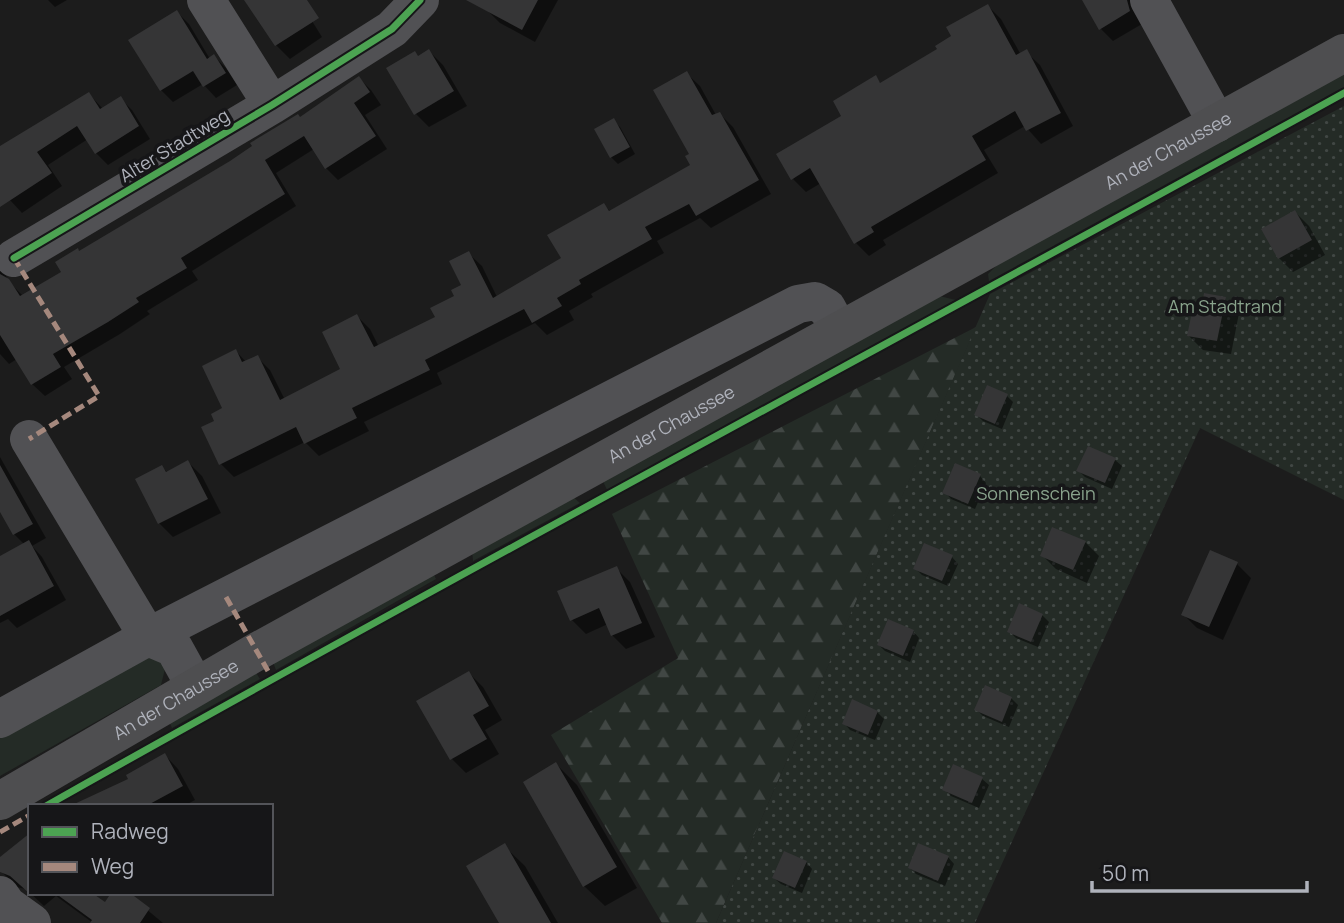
<svg xmlns="http://www.w3.org/2000/svg" width="1344" height="923" font-family="Manrope,sans-serif">
  <defs>
    <pattern id="forest-firs" width="22" height="20" patternUnits="userSpaceOnUse" patternTransform="scale(1.75)"><rect width="22" height="20" fill="#242b26"/><path d="M5 1l3.5 6h-7zM16 11l3.5 6h-7z" fill="#414744"/></pattern>
    <pattern id="park-dots" width="8" height="8" patternUnits="userSpaceOnUse" patternTransform="scale(1.75)"><rect width="8" height="8" fill="#242b26"/><path d="M2 2h.1M6 6h.1" fill="none" stroke="#414744" stroke-width="1.8" stroke-linecap="round"/></pattern>
  </defs>
  <rect width="100%" height="100%" fill="#1c1c1c"/>
  <path fill="#242b26" d="M1344,71V87L989,281L988,274L999,263Z
    M935,295L956,300L607,490L602,479Z
    M572,496L580,503L473,561L472,550Z
    M433,573L436,579L276,670L273,662Z
    M154,650L166,665L161,685L0,776V727Z
    M255,671L260,679L172,728L169,721Z"/>
  <path fill="url(#forest-firs)" d="M976,327L716,923H662L551,735L678,658L612,514Z"/>
  <path fill="url(#park-dots)" d="M1344,106V500L1200,428L975,923H716L990,294Z"/>
  <path fill="#0007" d="M48,0H67L55,7Z
    M247,0H299L322,37L290,59L276,45Z
    M492,0H558L535,42L500,23L487,10Z
    M1084,0H1144L1142,24L1113,41L1101,29Z
    M988,6L1001,19L1021,55L1026,52L1040,65L1073,126L1041,144L1025,126L984,150L998,173L883,240L886,245L869,256L856,243L821,183L806,192L793,179L875,78L881,84L939,50Z
    M177,12L189,24L210,59L214,56L226,68L237,85L216,98L203,84L173,102L161,90L130,40Z
    M429,51L443,65L467,106L429,127L415,113L419,57Z
    M686,73L700,86L716,115L720,114L733,127L771,194L711,228L700,218L657,241L664,253L591,294L593,297L569,311L574,320L547,335L535,323L437,373L442,384L364,422L369,431L319,456L305,442L234,477L221,464L216,421L225,409L236,351L246,362L257,357L270,370L285,400L342,370L357,316L370,329L379,347L437,318L456,297L463,285L468,253L482,266L497,297L563,259L604,205L611,212L693,166Z
    M359,78L371,90L381,105L365,115L387,149L338,180L326,168L314,149L276,173L296,206L192,271L198,280L147,311L150,314L120,334L64,367L72,379L45,396L32,384L17,359L9,364L0,354V261L5,268L7,280L23,296L63,273L80,253L300,119Z
    M89,94L103,109L120,98L132,110L150,139L108,165L96,153L88,139L48,165L62,186L22,213L9,199L0,205V148Z
    M614,121L620,127L635,154L618,164L611,157Z
    M1295,212L1309,226L1325,255L1293,272L1279,258Z
    M1225,299L1239,313L1231,354L1203,350L1189,336Z
    M1007,396L1013,402L1002,429L983,421L976,414Z
    M0,457L46,538L32,546L42,557L66,600L17,628L8,619L0,623V558L25,545L14,534L0,509Z
    M1115,460L1122,466L1112,489L1085,477L1079,471Z
    M188,462L202,476L221,513L173,537L159,523L138,480L162,467L168,473Z
    M980,476L986,483L975,509L951,499L945,492Z
    M1085,542L1099,556L1087,583L1056,569L1042,555Z
    M952,557L958,564L948,586L922,575L915,568Z
    M1237,564L1251,578L1223,640L1197,628L1183,614Z
    M616,568L630,582L655,637L626,649L612,635L608,624L586,634L572,620Z
    M1042,615L1049,622L1038,647L1016,638L1009,631Z
    M913,631L919,638L910,662L885,651L879,645Z
    M469,673L483,687L502,720L485,730L499,754L466,773L452,759L419,702Z
    M986,687L1011,698L1018,705L1009,727L983,716L976,709Z
    M877,712L884,719L875,740L850,730L844,723Z
    M165,755L178,769L195,800L184,806H73L131,779Z
    M556,764L577,785L637,888L605,906L584,886Z
    M982,779L989,785L979,808L951,796L944,789Z
    M504,846L525,866L558,923H501Z
    M948,857L954,864L945,886L916,874L910,868Z
    M0,859L25,889L17,887L3,873L0,869Z
    M806,862L812,869L802,893L781,884L774,878Z
    M30,893H89L105,905L127,893L163,923H93L56,896L44,906Z"/>
  <path fill="#353536" d="M244,0H307L319,18L275,46Z
    M466,0H538L522,30Z
    M1082,0H1127L1130,11L1099,30Z
    M988,4L1016,55L1027,49L1061,113L1026,131L1015,111L972,136L986,160L871,227L874,232L854,244L810,168L791,180L776,154L841,116L833,101L876,75L880,83L937,49L935,46L951,36L946,27Z
    M177,10L207,59L214,54L226,73L203,87L193,71L160,91L128,40Z
    M429,49L454,91L414,115L386,68L415,51L418,56Z
    M687,71L712,115L720,112L759,180L696,216L689,204L645,227L652,239L579,280L581,284L557,298L562,306L532,323L524,309L425,360L430,370L352,408L357,418L304,444L296,427L219,465L201,427L214,421L211,414L222,408L202,366L236,349L242,362L258,355L280,400L340,369L322,332L357,314L374,347L435,317L430,308L454,296L451,290L461,285L449,261L469,251L493,298L561,258L547,235L604,203L609,211L690,165L685,156L689,154L653,90Z
    M359,76L370,92L354,103L376,136L325,169L304,136L265,160L285,194L181,258L187,268L136,298L139,302L108,322L53,354L61,367L31,385L0,335V274L9,279L20,296L61,272L55,262L78,248L79,251L230,161L252,146L250,143L298,114L300,117Z
    M89,92L100,109L121,96L139,126L95,154L77,126L37,152L52,173L0,207V146Z
    M614,118L630,147L610,158L594,129Z
    M1295,210L1312,240L1278,259L1261,229Z
    M1204,293L1226,297L1217,341L1187,336L1194,302L1202,304Z
    M987,385L1008,394L995,424L974,415Z
    M1088,446L1116,458L1105,483L1076,471Z
    M188,460L208,499L158,524L135,479L162,465L166,472Z
    M955,463L981,474L968,504L942,493Z
    M0,465L33,524L13,535L0,512Z
    M1052,527L1086,541L1073,570L1040,556Z
    M29,540L54,586L0,616V556Z
    M924,543L953,555L942,581L913,569Z
    M1210,550L1238,562L1209,627L1181,615Z
    M617,566L642,623L611,636L599,608L570,621L557,591Z
    M1019,603L1043,614L1031,642L1007,632Z
    M888,619L914,630L903,656L877,645Z
    M469,671L489,706L473,715L487,739L450,760L416,701Z
    M985,685L1012,697L1002,722L974,710Z
    M852,699L878,711L868,735L842,724Z
    M165,753L183,786L146,806H70L128,779L126,775Z
    M556,762L617,867L583,887L523,782Z
    M953,764L983,777L972,803L942,790Z
    M30,833V894L10,876L0,872V857Z
    M505,843L551,923H499L466,866Z
    M918,843L949,856L938,881L908,868Z
    M784,851L807,861L795,888L772,878Z
    M55,893H92L105,902L111,893H130L150,908L140,923H90L92,920Z"/>
  <g fill="none" stroke-linecap="round" stroke-linejoin="round">
    <path stroke="#515154" stroke-width="38" d="M206,0L272,105
      M1149,0L1217,123
      M14,258L272,105L392,29L420,0
      M29,439L148,637L174,648L195,686
      M0,719L148,637L798,304L815,301L827,308L839,330
      M0,895L7,905L32,923"/>
    <path stroke="#4e4e50" stroke-width="38" id="s1" d="M0,801L256,652L1344,53"/>
    <path stroke="#a5887d" stroke-width="5" stroke-dasharray="10 5" stroke-linecap="butt" d="M14,258L99,396L29,439
      M226,597L272,678
      M0,832L30,815"/>
    <defs>
      <path id="cycleway" d="M14,258L272,105L392,29L420,0
        M46,806C476,563 912,332 1344,93"/>
    </defs>
    <use href="#cycleway" stroke="#161618" stroke-width="11"/>
    <use href="#cycleway" stroke="#4ca352" stroke-width="7"/>
  </g>
  <g text-anchor="middle" dominant-baseline="central" stroke-width="7" stroke-linejoin="round" paint-order="stroke">
    <g font-size="18" fill="#afb2bb" stroke="#161618">
      <text transform="translate(174 145) rotate(-31)">Alter Stadtweg</text>
      <text stroke="none"><textPath href="#s1" startOffset="1337">An der Chaussee</textPath></text>
      <text stroke="none"><textPath href="#s1" startOffset="770">An der Chaussee</textPath></text>
      <text stroke="none"><textPath href="#s1" startOffset="203">An der Chaussee</textPath></text>
    </g>
    <g font-size="18" fill="#89a38c" stroke="#161618">
      <text x="1225" y="306">Am Stadtrand</text>
      <text x="1036" y="493">Sonnenschein</text>
    </g>
  </g>
  <rect x="28" y="804" width="245" height="91" fill="#161618" stroke="#535459" stroke-width="2"/>
  <rect x="42" y="827" width="35" height="10" fill="#4ca352" stroke="#535459" stroke-width="2"/>
  <text x="91" y="839" font-size="21" fill="#afb2bb">Radweg</text>
  <rect x="42" y="862" width="35" height="10" fill="#a5887d" stroke="#535459" stroke-width="2"/>
  <text x="91" y="874" font-size="21" fill="#afb2bb">Weg</text>
  <path d="M1092 881v10h215v-10" fill="none" stroke="#afb2bb" stroke-width="3.5"/>
  <text x="1102" y="881" font-size="21" fill="#afb2bb" stroke="#161618" stroke-width="5" paint-order="stroke">50 m</text>
</svg>
